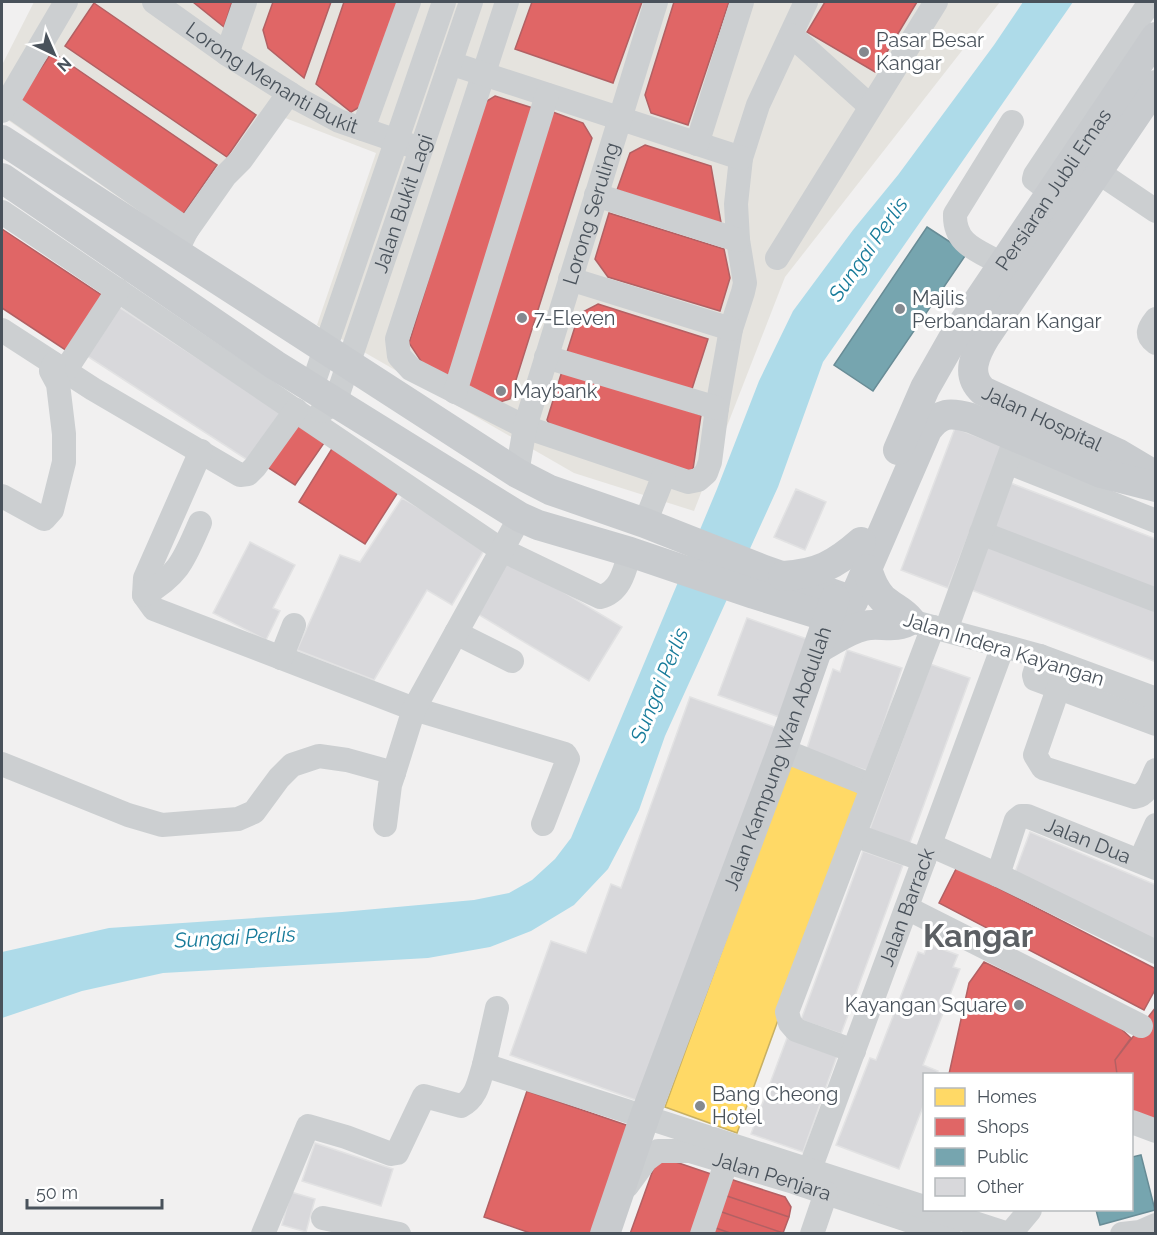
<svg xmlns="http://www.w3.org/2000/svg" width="1157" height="1235" font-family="Raleway,sans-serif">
  <rect width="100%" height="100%" fill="#f1f0f0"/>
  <path fill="#e5e3de" d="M34,2H1000L785,277L694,511L574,473L317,325L376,153L267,111L186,244L2,116V65Z"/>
  <path fill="#aedbe9" d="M1023,2H1073L823,362L778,487L665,736L639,810L608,869L574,905L531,931L490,947L428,958L163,973L82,991L2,1018V952L109,928L342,912L474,900L509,893L532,880L555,859L571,838L717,489L759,381L793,311L853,230L898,175L994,45Z"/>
  <path fill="#ffd966" stroke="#c8b063" stroke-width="1.5" d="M790,763L862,789L737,1133L665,1107Z"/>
  <path fill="#e06666" stroke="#b36063" stroke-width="1.5" d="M193,2H232L224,27Z
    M273,2H331L304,78L268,48L263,30Z
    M344,2H403L368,102L351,112L316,84Z
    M532,2H642L613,83L515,49Z
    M674,2H729L688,125L651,113L645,95Z
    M825,2H917L875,72L807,32Z
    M94,3L256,115L227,157L65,46Z
    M52,52L217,165L182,216L17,103Z
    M495,96L536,109L451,382L423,364L409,343L482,104Z
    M550,111L583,123L592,138L510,399L493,404L463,388Z
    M645,145L711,166L722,228L617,190L630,153Z
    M609,213L724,249L730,278L720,311L608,277L595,259Z
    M2,229L106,298L70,353L2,308Z
    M598,304L708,339L691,392L567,352L579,314Z
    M563,368L701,415L692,476L554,431L547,420Z
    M293,422L324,443L295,485L264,465Z
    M333,447L400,489L365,544L299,502Z
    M957,867L1156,969V988L1144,1010L939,903Z
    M984,962L1119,1027L1131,1038L1115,1060L1117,1074H949L969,983Z
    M1156,1007V1120L1132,1111V1074H1117L1115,1060Z
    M527,1091L629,1126L592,1234H533L484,1217Z
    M658,1156L717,1176L696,1234H630Z
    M727,1178L785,1197L791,1207L789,1217L721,1194Z
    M721,1194L789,1217L783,1233L716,1210Z
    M716,1210L783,1233L733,1234L710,1226Z
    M710,1226L733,1234H707Z"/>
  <path fill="#76a5af" stroke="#688c96" stroke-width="1.5" d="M927,227L967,253L873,391L834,365Z
    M1141,1155L1155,1210L1100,1225L1096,1210H1132V1157Z"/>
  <path fill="#d8d8db" stroke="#e2e2e3" stroke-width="1.5" d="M116,305L281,412L249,461L84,354Z
    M955,428L1003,446L948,588L901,570Z
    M1008,482L1156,539V592L990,527Z
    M796,489L826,502L805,550L774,537Z
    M402,498L486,547L452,605L427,590L374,680L297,650L340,555L360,562Z
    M250,542L295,565L273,608L280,611L266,640L213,613Z
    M987,543L1156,610V662L969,589Z
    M508,559L622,627L589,681L476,613Z
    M747,618L807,639L779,717L718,695Z
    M847,650L902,668L868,771L806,751L833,669L840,672Z
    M930,664L970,678L908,848L868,834Z
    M690,697L780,729L644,1103L510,1055L551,941L586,953L611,884L621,888Z
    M1030,832L1156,885V945L1014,875Z
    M863,851L903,865L841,1034L801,1020Z
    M928,944L958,955L953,967L960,969L923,1065L938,1071L936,1074H924V1104L899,1169L836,1145L870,1058L876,1060L918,952L924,954Z
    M787,1038L837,1056L803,1152L751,1134Z
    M315,1143L393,1169L381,1206L302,1181Z
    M291,1192L315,1199L306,1232L282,1225Z"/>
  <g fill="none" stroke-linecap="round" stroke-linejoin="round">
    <g stroke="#cccfd1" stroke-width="24">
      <path id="s1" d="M154,2L227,54L300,100L339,121L412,146"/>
      <path d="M507,2L397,339L399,356L411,369L525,427L688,482L698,480L706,473L710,462L717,408L731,329L743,292L745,283L738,240L736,204L741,158L758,105L806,2"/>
      <path d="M791,35L870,106"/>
      <path d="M227,54L245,2"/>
      <path d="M450,63L741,158"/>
      <path d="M6,103L187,230"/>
      <path d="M2,111L66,2"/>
      <path d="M363,129L409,2"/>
      <path d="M697,144L742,2"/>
      <path d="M1098,172L1156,211"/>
      <path d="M1051,192L1034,179L1035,175L1150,2"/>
      <path d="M596,195L738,240"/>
      <path d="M2,212L500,549L600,597C621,592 625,569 630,552"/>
      <path d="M180,244L187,230L225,176L241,160L289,93"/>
      <path d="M777,258L936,2"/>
      <path d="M1002,264C978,250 954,245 955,214L1012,122"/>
      <path d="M570,279L731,329"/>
      <path d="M1156,319C1148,329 1145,335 1156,343"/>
      <path d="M2,330L93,389L240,475L248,474L255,467L296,410"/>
      <path d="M546,357L717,408"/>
      <path d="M65,371L118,290"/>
      <path d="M312,387L444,2"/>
      <path d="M455,392L547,95"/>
      <path id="s2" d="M322,411L335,403L471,2"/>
      <path d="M201,451L145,578L144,595L154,609L414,709L565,754L568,759L543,824"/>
      <path d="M1007,462L1156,521"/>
      <path id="s3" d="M517,473L525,427L656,2"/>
      <path d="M2,496L44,519L52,510L64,462V434L58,384L51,371L54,364"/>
      <path d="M645,523L664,475"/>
      <path d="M981,533L1156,600"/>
      <path d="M144,595C180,574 184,559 200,523"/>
      <path d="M918,623L1040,656L1156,699"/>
      <path d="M946,630L1016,437"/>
      <path d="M456,633L512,661"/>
      <path d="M1040,656L1034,675L1035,679L1156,724"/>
      <path d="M281,658L294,625"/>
      <path d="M1058,689L1035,755L1043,768L1135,797C1148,795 1151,780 1156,770"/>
      <path d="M782,750L872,786"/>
      <path d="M2,764L128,815L162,825L238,819L254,812L279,778L292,765L319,756L347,760L394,773L414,709L520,517"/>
      <path d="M385,825L390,785L394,773"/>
      <path d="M854,835L924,860"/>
      <path d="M930,845L998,875L1156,952"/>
      <path d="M1140,861L1156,825"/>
      <path id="s4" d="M998,875L1016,820L1021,816H1027L1156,868"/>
      <path d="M907,908L1141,1026"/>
      <path d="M854,1051L796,1030L790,1023L787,1012L933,627"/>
      <path d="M484,1065L497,1008"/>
      <path d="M1132,1122L1156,1131"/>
      <path id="s5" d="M810,1169L1003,646"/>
      <path id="s6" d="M627,1186L646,1160L658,1151H690L794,1182L949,1234"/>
      <path d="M934,1210L1008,1234"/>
      <path d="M323,1218L399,1234"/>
      <path d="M263,1234L308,1126L346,1137L391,1154L397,1153L424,1096L461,1106C477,1098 479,1081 484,1065L924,1207"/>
      <path d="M702,1234L723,1172"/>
      <path d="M812,1234L826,1193"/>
      <path d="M1010,1234L1030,1210"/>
      <path d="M1122,1234L1140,1232L1156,1225"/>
    </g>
    <g stroke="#c8cbce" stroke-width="30">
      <path id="s7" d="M1156,85L986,336C975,354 965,375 983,391L1117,453L1156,476"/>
      <path d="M2,140L517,473L550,490L645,523L764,570L853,601"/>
      <path d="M2,178L275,365L520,517L538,525L630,552L754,594L828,617L842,613L853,601L927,430C940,412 950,412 971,418L1101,473L1156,487"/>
      <path id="s8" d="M898,450L925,388L954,337L1156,37"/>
      <path d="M783,576C817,574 835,565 861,542"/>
      <path d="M821,647C834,640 849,629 864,626C879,622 896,630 910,620C902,610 892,607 883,599C874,590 871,580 867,569"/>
      <path id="s9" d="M605,1234L645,1116L782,750L835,599"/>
    </g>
  </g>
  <g fill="#84898f" stroke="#fff" stroke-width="2">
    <circle cx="864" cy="52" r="6"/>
    <circle cx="900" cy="309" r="6"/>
    <circle cx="522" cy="318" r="6"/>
    <circle cx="501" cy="391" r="6"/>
    <circle cx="1019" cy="1005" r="6"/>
    <circle cx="700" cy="1106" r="6"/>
  </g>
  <g text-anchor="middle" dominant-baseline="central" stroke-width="6" stroke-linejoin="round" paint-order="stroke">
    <g font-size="20" fill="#49525b" stroke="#fff" text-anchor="start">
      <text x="876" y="40">Pasar Besar<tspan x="876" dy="23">Kangar</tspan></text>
      <text x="912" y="298">Majlis<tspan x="912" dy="23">Perbandaran Kangar</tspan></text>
      <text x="534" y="318">7-Eleven</text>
      <text x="513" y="391">Maybank</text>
      <text x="1007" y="1005" text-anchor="end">Kayangan Square</text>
      <text x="712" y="1094">Bang Cheong<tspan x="712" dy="23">Hotel</tspan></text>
    </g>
    <g font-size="20" fill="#49525b" stroke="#fff">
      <text stroke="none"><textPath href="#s1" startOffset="141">Lorong Menanti Bukit</textPath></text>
      <text stroke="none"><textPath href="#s8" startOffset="304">Persiaran Jubli Emas</textPath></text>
      <text stroke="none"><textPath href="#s2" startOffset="226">Jalan Bukit Lagi</textPath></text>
      <text stroke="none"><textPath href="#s3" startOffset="270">Lorong Seruling</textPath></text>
      <text stroke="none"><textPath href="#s7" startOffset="429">Jalan Hospital</textPath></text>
      <text transform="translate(1004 649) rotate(17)">Jalan Indera Kayangan</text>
      <text stroke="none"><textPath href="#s9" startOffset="506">Jalan Kampung Wan Abdullah</textPath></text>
      <text stroke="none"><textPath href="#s4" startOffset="136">Jalan Dua</textPath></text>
      <text stroke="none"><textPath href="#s5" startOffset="279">Jalan Barrack</textPath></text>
      <text stroke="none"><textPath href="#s6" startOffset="165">Jalan Penjara</textPath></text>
    </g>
    <g font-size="21" font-style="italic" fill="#177b9a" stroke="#fff">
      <text transform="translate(868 249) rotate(-55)">Sungai Perlis</text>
      <text transform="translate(659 685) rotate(-68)">Sungai Perlis</text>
      <text transform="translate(235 937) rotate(-3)">Sungai Perlis</text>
    </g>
    <g font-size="32" font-weight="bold" fill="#5c6064" stroke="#fff">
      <text x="978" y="935">Kangar</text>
    </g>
  </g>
  <rect width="1157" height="1235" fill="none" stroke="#49525b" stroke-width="6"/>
  <rect x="923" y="1073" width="210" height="138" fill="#ffffff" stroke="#b6babd" stroke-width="1.5"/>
  <rect x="935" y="1088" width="30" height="18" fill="#ffd966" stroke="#b6babd" stroke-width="1.5"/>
  <text x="977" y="1103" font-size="18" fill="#49525b">Homes</text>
  <rect x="935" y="1118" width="30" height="18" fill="#e06666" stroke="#b6babd" stroke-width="1.5"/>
  <text x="977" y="1133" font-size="18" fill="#49525b">Shops</text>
  <rect x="935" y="1148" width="30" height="18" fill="#76a5af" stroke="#b6babd" stroke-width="1.5"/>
  <text x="977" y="1163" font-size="18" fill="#49525b">Public</text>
  <rect x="935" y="1178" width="30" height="18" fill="#d8d8db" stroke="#b6babd" stroke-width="1.5"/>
  <text x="977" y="1193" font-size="18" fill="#49525b">Other</text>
  <g transform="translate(54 54) rotate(136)" stroke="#ffffff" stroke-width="4.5" paint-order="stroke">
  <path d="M0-4.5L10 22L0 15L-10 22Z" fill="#49525b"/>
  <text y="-9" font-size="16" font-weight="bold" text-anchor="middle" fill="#49525b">N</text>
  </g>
  <path d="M27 1199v9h135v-9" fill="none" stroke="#49525b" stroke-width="3"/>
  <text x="36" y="1199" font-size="18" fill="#49525b" stroke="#ffffff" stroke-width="4.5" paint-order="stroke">50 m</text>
</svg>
